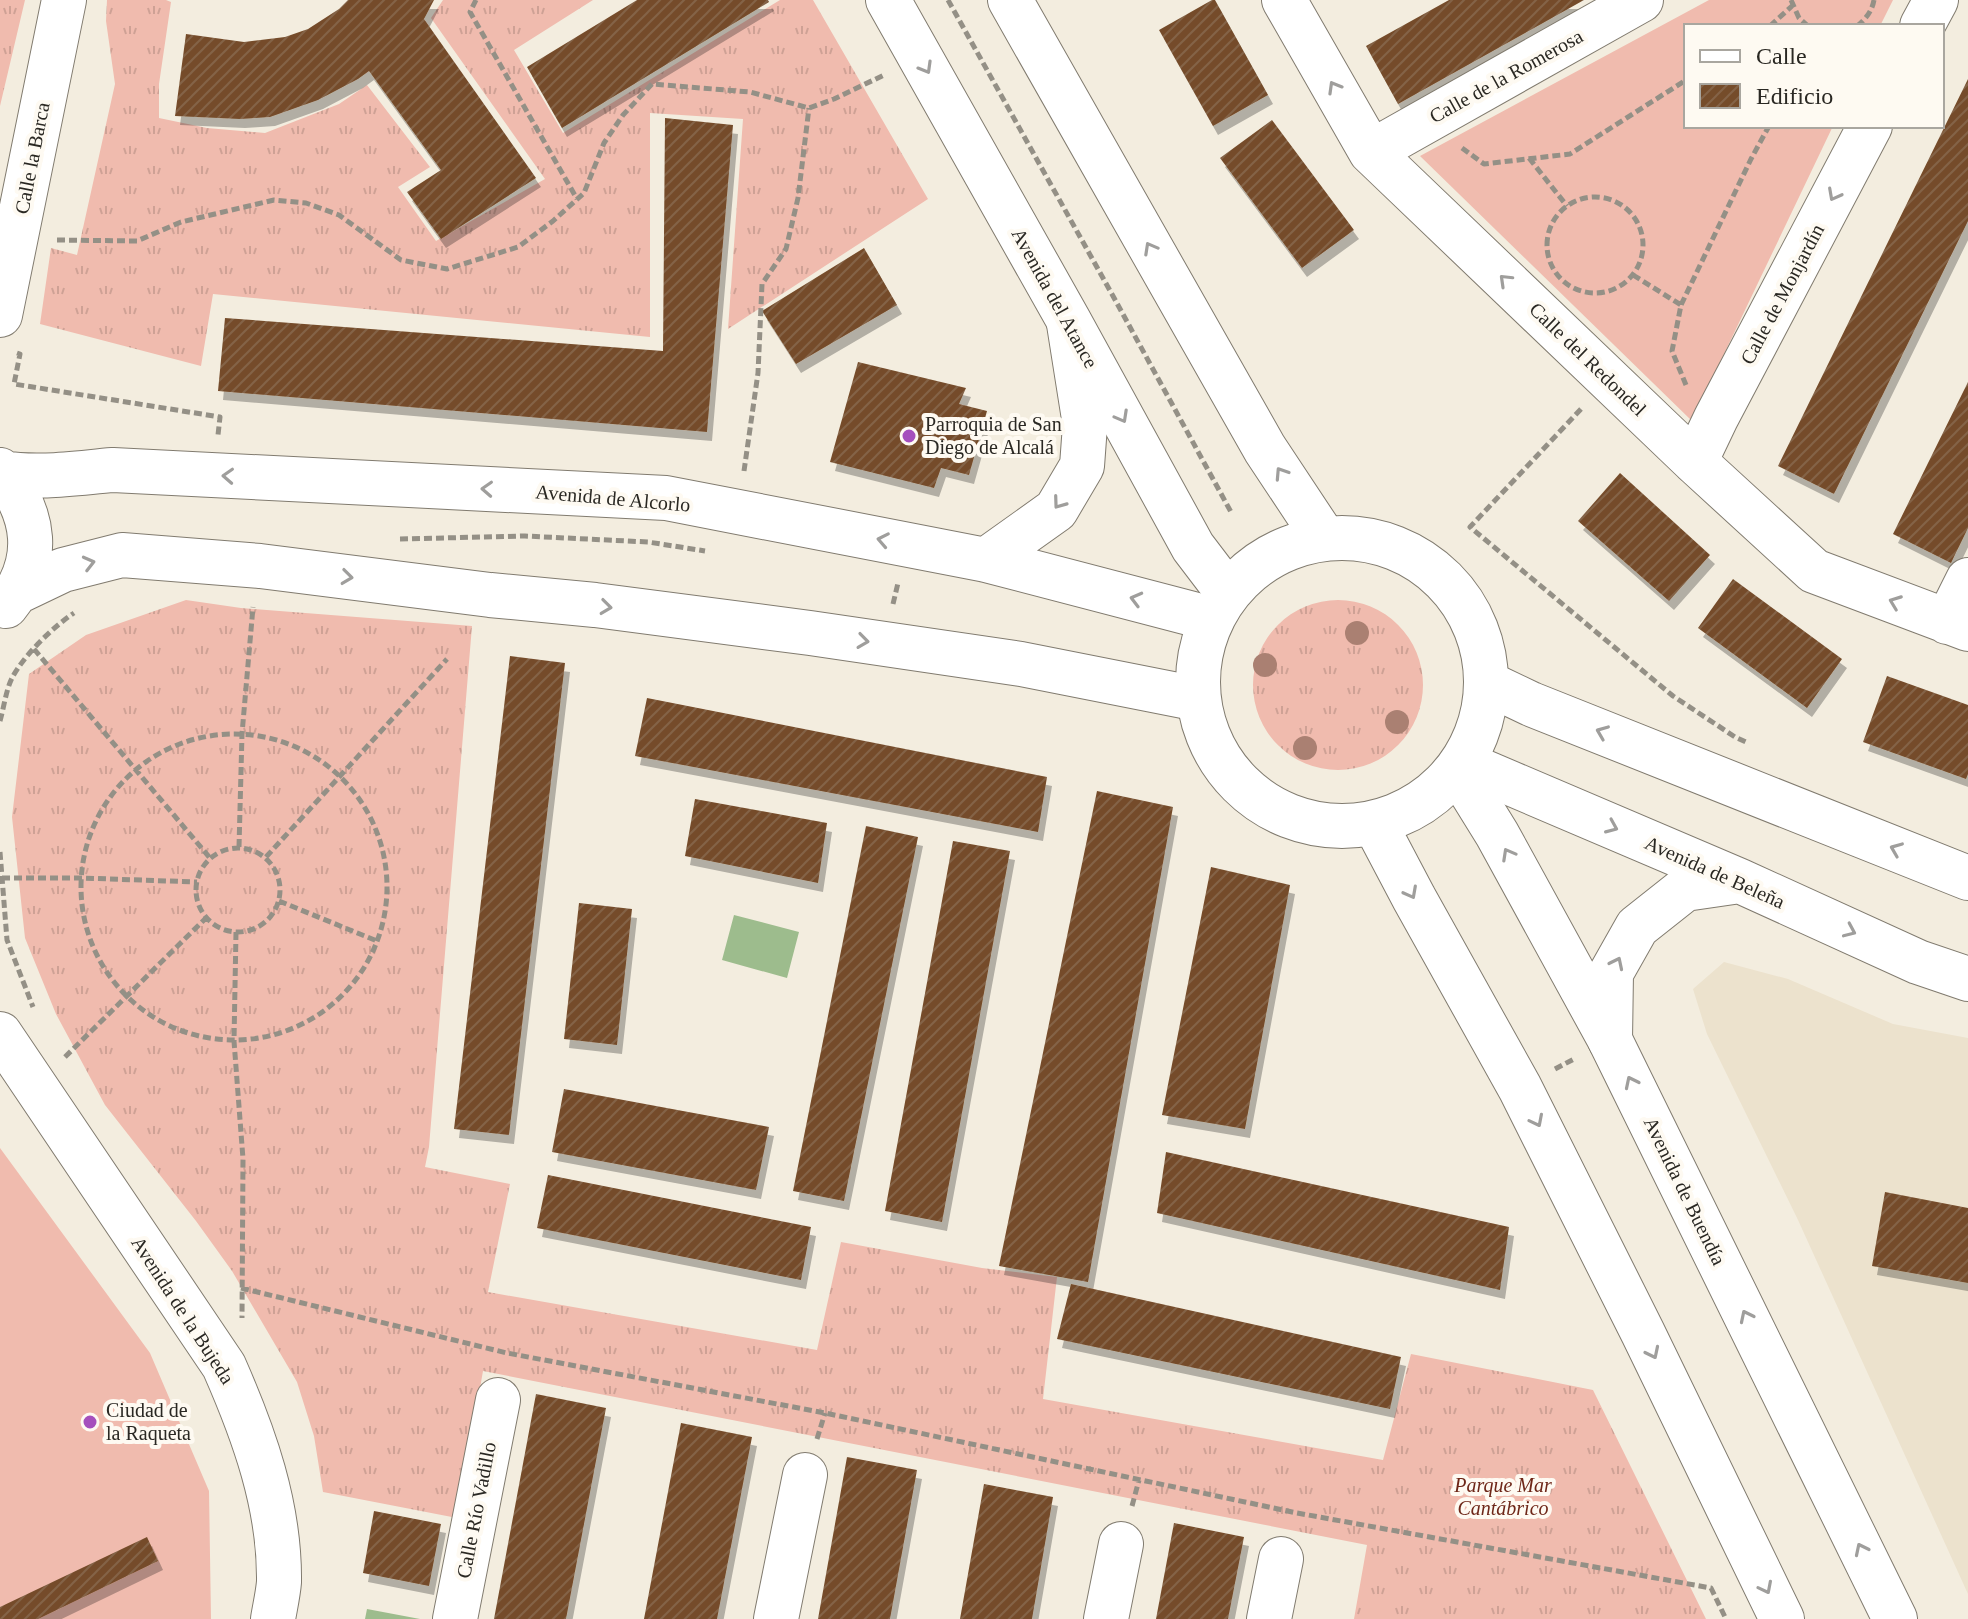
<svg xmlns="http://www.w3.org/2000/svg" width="1968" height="1619" font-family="Georgia,serif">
  <defs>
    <pattern id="grass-tufts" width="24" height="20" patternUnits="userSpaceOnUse" patternTransform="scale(2)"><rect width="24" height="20" fill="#f0bbae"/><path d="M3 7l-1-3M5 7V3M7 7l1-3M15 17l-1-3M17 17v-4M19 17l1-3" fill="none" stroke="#cea195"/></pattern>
    <pattern id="building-hatch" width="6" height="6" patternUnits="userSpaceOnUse" patternTransform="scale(2)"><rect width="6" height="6" fill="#754c2a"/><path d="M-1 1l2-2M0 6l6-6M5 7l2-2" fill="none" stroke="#846347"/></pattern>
    <filter id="shadow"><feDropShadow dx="5" dy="9" stdDeviation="0" flood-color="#0004"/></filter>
  </defs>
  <rect width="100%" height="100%" fill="#f3eddf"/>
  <path fill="#ece2cd" d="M1724,962L1788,979L1893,1024L1968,1038V1594L1798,1220L1707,1034L1693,989Z"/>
  <path fill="url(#grass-tufts)" d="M0,0H25L0,106Z
    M107,0H166L171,2L159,84V118L207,128L265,133L339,104L367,85L430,167L398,187L436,241L545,179L431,18L443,0H593L514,50L563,133L780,0H813L928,199L728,329L743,119L650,113V337L213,294L201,366L40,324L51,248L77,255L115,84L106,21Z
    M1253 685a85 85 0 1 1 170 0a85 85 0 1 1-170 0Z
    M186,600L241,608L472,626L429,1147L425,1167L510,1184L488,1292L817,1350L841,1242L982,1268L1057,1277L1043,1399L1383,1460L1411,1354L1593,1390L1706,1619H1354L1367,1545L483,1371L457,1518L323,1492L314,1436L297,1382L232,1271L196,1221L105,1105L56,1014L25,938L12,817L29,674L86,635Z"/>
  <path fill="#f0bbae" d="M1709,0H1893L1880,26H1686V126H1833L1692,421L1420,156Z
    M0,1148L150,1353L209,1491L211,1619H0Z"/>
  <path fill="#9dbc8d" d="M734,915L799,932L787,978L722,960Z
    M367,1609L420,1619H365Z"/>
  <path fill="url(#building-hatch)" filter="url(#shadow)" d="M348,0H434L424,19L536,178L441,239L407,192L441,170L369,71L358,79L318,100L270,117L240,119L175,116L186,34L244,42L285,37L308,29L339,9Z
    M637,0H768L769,2L562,128L527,67Z
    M1212,0H1215L1268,95L1213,126L1159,30Z
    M1449,0H1584L1398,104L1366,46Z
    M1968,79V221L1834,494L1778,466Z
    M665,118L733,125L707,432L218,391L225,318L663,351Z
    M1272,120L1354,230L1302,268L1220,158Z
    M864,248L897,305L796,364L762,311Z
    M858,362L966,388L959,404L987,411L969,475L941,468L934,488L830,462Z
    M1968,382V528L1951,563L1893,534Z
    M1620,473L1710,555L1669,601L1578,521Z
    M1733,579L1842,659L1807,708L1698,628Z
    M510,656L565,663L509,1135L454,1129Z
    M1887,676L1968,705V774L1966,779L1863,742Z
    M647,698L1047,777L1038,832L635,756Z
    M1097,791L1173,807L1088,1282L999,1266Z
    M695,799L827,823L818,883L685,856Z
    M866,826L918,837L844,1201L793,1191Z
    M953,841L1010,851L942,1222L885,1211Z
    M1211,867L1290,885L1245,1129L1162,1115Z
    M579,903L632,909L617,1045L564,1039Z
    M564,1089L769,1127L756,1190L552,1152Z
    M1166,1152L1509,1227L1500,1290L1157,1213Z
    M548,1175L811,1227L801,1280L537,1228Z
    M1885,1192L1968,1208V1283L1872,1266Z
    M1071,1284L1401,1357L1390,1409L1057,1339Z
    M536,1394L606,1408L566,1619H494Z
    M681,1423L752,1437L717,1619H644Z
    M847,1457L917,1470L890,1619H818Z
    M984,1484L1053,1497L1032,1619H960Z
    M374,1511L441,1524L429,1586L363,1573Z
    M1174,1523L1244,1537L1228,1619H1156Z
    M147,1537L158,1561L38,1619H0V1607Z"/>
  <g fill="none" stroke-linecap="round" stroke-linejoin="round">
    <defs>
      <path id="minor" d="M1284,0L1371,152L1695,462L1814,571L1968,629
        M1922,26L1936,0
        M1371,152L1641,0
        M0,315L64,0
        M1695,462L1716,418L1870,126
        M0,470C36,514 42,561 6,606
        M2,473C39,479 76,473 113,470L666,498L986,560L1212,619
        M986,560L1056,510L1082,466L1085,425L1069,324
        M17,592L63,570L122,555L260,566L490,595L595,605L810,633L1021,664L1198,699
        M1947,622L1968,580
        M1487,683L1531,704L1968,878
        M1463,763L1740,881L1918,962L1968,979
        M0,1034L224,1366C254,1434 280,1506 279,1582C278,1594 275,1607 273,1619
        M1610,1040L1611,973L1637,927L1685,889L1740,881
        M455,1619L498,1400
        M776,1619L805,1475
        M1106,1619L1121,1544
        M1269,1619L1281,1559"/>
      <path id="major" d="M888,0L1069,321L1193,547L1228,593
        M1010,0L1265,449L1324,538
        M1198 682a144 144 0 1 1 288 0a144 144 0 1 1-288 0Z
        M1458,771L1497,834L1610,1040L1895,1619
        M1375,824L1414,898L1520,1088L1643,1333L1782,1619"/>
    </defs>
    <use href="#minor" stroke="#817b6f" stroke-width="46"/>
    <use href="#major" stroke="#817b6f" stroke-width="46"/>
    <path stroke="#949086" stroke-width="5" stroke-dasharray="8 4" stroke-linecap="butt" d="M476,0L470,12L577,199
      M948,0L1113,296L1231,512
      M1791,0L1799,18L1808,26
      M1770,26L1792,6
      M1857,26C1866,19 1872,11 1874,0
      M1462,148L1484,164L1570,154L1686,80
      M1529,158L1567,206
      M1547 245a48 48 0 1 1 96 0a48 48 0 1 1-96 0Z
      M57,240L137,241L181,222L274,200L306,203L339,215L401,260L447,269L518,247L553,221L584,193L604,143L623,115L652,84L750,92L809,108L834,99L884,75
      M1633,275L1681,305
      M17,353L20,354L14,384L220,417L218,435
      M1686,385L1672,351L1681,305L1751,159L1769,126
      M1581,409L1470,527L1673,696L1735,737L1748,743
      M744,471L758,373L762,284L786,249L798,198L809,108
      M400,539L525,536L648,542L705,551
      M893,604L898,583
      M34,649L210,858
      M0,721C4,707 6,690 12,678C24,655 53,627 74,613
      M81 887a153 153 0 1 1 306 0a153 153 0 1 1-306 0Z
      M239,847L242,734L253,607
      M196 890a42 42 0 1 1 84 0a42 42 0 1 1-84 0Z
      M0,852L7,940L33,1007
      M266,857L447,659
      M2,878H81L197,882
      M279,901L377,941
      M236,932L234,1041L243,1159L242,1318
      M65,1057L207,917
      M1555,1069L1574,1059
      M241,1288L507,1353L825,1413L1297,1513L1711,1588L1726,1619
      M817,1439L825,1413
      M1132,1506L1139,1480"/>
    <use href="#minor" stroke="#fff" stroke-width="44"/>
    <use href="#major" stroke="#fff" stroke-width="44"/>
  </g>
  <g fill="#aa8072">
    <circle cx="1357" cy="633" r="12"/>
    <circle cx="1265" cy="665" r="12"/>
    <circle cx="1397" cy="722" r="12"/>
    <circle cx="1305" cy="748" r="12"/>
  </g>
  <defs><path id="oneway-chevron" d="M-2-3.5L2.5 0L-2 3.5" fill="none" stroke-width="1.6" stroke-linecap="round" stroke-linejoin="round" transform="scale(2)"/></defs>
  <g stroke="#9f9e9c">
    <use href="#oneway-chevron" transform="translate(926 68) rotate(60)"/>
    <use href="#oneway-chevron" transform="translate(1334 87) rotate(-120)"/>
    <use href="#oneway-chevron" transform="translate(1834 195) rotate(118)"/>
    <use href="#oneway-chevron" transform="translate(1150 248) rotate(-119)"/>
    <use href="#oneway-chevron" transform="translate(1505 280) rotate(-136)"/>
    <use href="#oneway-chevron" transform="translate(1122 417) rotate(61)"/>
    <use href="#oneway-chevron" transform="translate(1281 473) rotate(-123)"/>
    <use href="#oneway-chevron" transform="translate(228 476) rotate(-177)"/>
    <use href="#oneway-chevron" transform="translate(487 489) rotate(-177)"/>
    <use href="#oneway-chevron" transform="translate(1059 503) rotate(126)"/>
    <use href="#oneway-chevron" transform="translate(883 540) rotate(-169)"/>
    <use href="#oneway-chevron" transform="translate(89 563) rotate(-14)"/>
    <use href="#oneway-chevron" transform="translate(347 577) rotate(7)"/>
    <use href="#oneway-chevron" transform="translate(1136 599) rotate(-165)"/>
    <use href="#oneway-chevron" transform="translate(1895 602) rotate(-159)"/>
    <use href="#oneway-chevron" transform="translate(606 607) rotate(7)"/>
    <use href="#oneway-chevron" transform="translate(863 641) rotate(8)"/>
    <use href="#oneway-chevron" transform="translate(1602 732) rotate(-158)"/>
    <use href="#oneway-chevron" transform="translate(1612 827) rotate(23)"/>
    <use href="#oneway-chevron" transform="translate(1896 849) rotate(-158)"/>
    <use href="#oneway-chevron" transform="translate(1508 854) rotate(-119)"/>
    <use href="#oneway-chevron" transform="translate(1411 893) rotate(62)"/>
    <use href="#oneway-chevron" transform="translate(1850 931) rotate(24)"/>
    <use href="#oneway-chevron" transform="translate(1617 963) rotate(-64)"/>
    <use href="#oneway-chevron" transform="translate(1631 1082) rotate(-116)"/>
    <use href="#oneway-chevron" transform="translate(1537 1121) rotate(63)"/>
    <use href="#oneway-chevron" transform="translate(1746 1316) rotate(-116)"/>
    <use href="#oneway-chevron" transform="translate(1653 1353) rotate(64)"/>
    <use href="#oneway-chevron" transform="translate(1861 1549) rotate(-116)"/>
    <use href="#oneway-chevron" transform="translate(1766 1588) rotate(63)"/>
  </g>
  <g fill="#a54fbd" stroke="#fefaf2" stroke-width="3">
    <circle cx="909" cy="436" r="8"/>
    <circle cx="90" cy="1422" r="8"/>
  </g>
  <g text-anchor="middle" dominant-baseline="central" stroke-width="8" stroke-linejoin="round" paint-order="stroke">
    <g font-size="20" fill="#2a2823" stroke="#fefaf2">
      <text transform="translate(1506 76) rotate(-29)">Calle de la Romerosa</text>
      <text transform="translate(32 158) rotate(-79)">Calle la Barca</text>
      <text transform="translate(1782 294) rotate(-62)">Calle de Monjardín</text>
      <text transform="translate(1055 298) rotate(61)">Avenida del Atance</text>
      <text transform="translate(1588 359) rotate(44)">Calle del Redondel</text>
      <text transform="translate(613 498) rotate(5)">Avenida de Alcorlo</text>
      <text transform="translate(1715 872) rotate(24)">Avenida de Beleña</text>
      <text transform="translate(1685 1191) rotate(64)">Avenida de Buendía</text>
      <text transform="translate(183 1310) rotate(57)">Avenida de la Bujeda</text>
      <text transform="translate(476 1510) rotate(-79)">Calle Río Vadillo</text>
    </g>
    <g font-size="20" fill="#2a2823" stroke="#fefaf2" text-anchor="start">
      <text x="925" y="424">Parroquia de San<tspan x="925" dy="23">Diego de Alcalá</tspan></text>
      <text x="106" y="1410">Ciudad de<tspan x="106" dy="23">la Raqueta</tspan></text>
    </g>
    <g font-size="20" font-style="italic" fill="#6e2718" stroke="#fefaf2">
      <text x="1503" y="1485">Parque Mar<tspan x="1503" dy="23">Cantábrico</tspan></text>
    </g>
  </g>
  <rect x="1684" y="24" width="260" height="104" fill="#fefaf2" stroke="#a9a69f" stroke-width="2"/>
  <rect x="1700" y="50" width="40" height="12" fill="#ffffff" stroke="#a9a69f" stroke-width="2"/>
  <text x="1756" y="64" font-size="24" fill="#2a2823">Calle</text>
  <rect x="1700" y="84" width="40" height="24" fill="url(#building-hatch)" stroke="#a9a69f" stroke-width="2"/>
  <text x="1756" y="104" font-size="24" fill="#2a2823">Edificio</text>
</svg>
